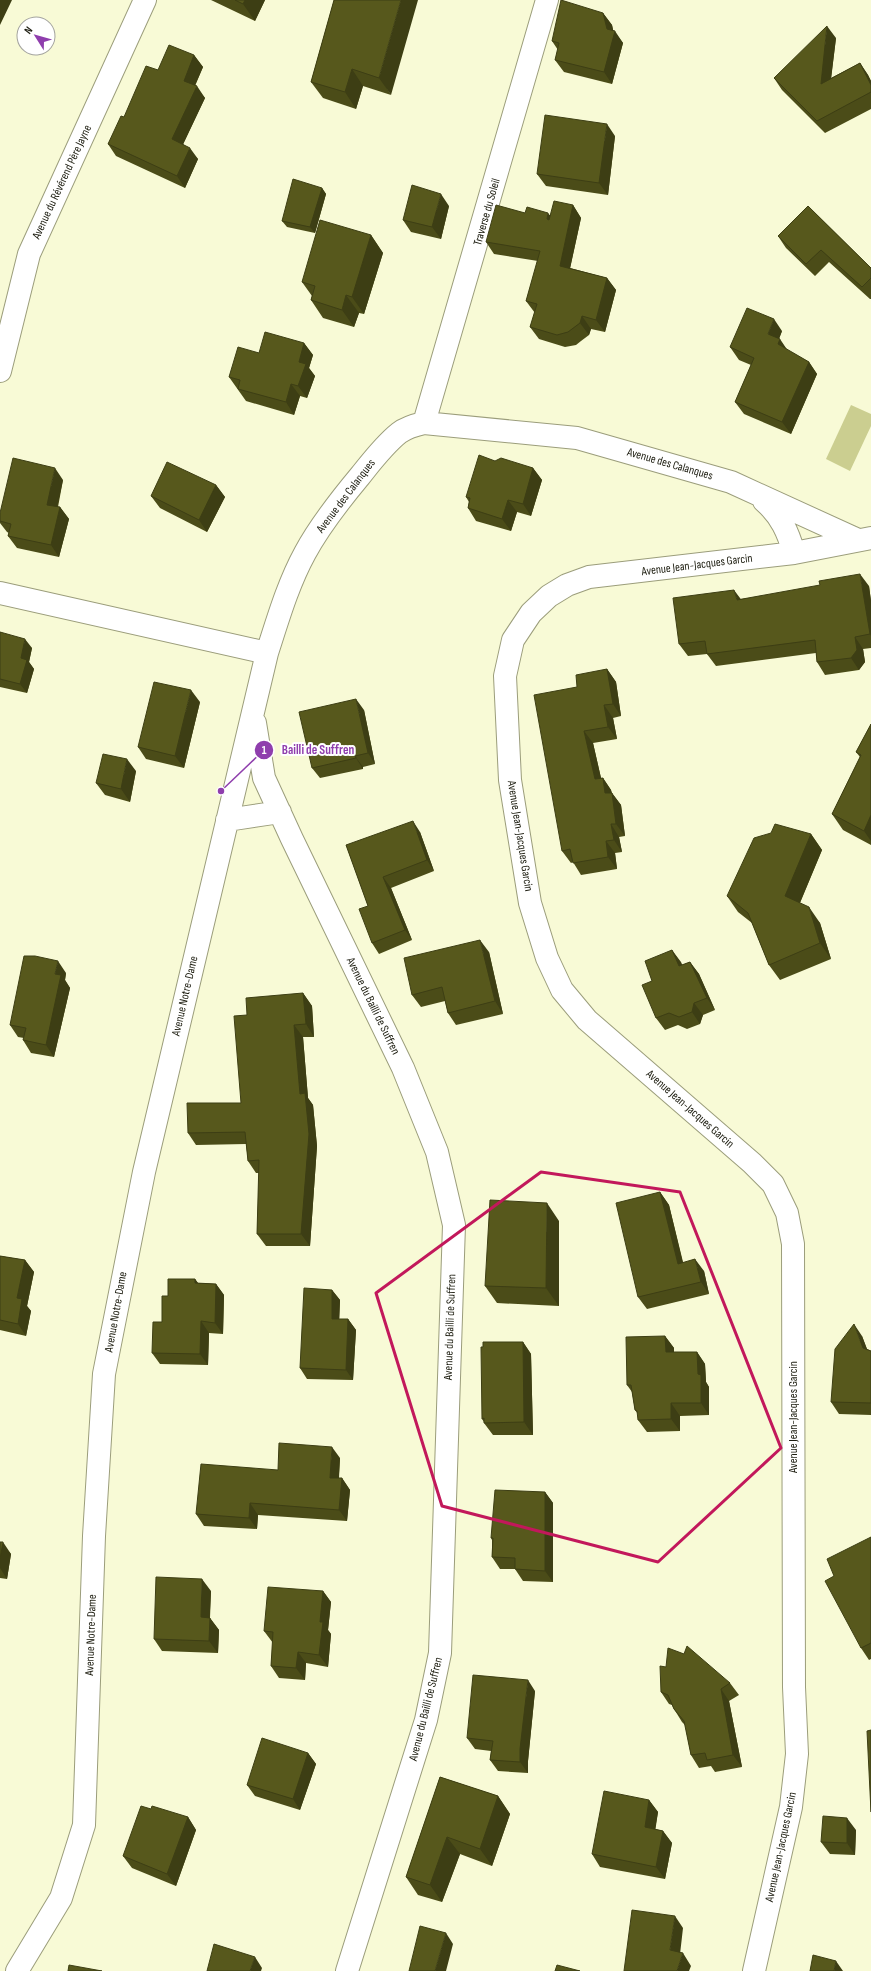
<svg xmlns="http://www.w3.org/2000/svg" width="871" height="1971" font-family="'Sofia Sans Condensed',sans-serif">
  <rect width="100%" height="100%" fill="#f8fad6"/>
  <path fill="#cbce90" d="M851,405L871,414V426L850,471L826,459Z"/>
  <g fill="none" stroke-linecap="round" stroke-linejoin="round">
    <defs>
      <path id="minor" d="M0,371L29,254L145,0
        M424,423L547,0
        M764,501C781,516 788,532 794,553
        M0,593L267,653C278,619 288,584 305,553C320,525 340,500 360,476C372,461 384,445 399,433C407,427 415,425 424,423L577,438L731,482L858,540
        M255,723L264,778L292,839L403,1068L437,1152L454,1225L440,1653L426,1720L347,1971
        M227,820L280,812
        M17,1971L61,1898L84,1825L94,1536L104,1374L144,1172L267,653
        M754,1971L791,1807L797,1754L794,1687L793,1244L787,1213L773,1184L752,1163L587,1020L562,990L547,958L530,903L510,780L505,676L513,640L531,613L549,596L567,585L589,577L794,553L871,538"/>
    </defs>
    <use href="#minor" stroke="#9b9d7b" stroke-width="24"/>
    <use href="#minor" stroke="#fff" stroke-width="22"/>
  </g>
  <path fill="#4b4c18" d="M211,0H265L255,21Z
    M334,0L391,95L363,86L356,109L323,98L311,82Z
    M603,13L612,25L613,30L623,43L612,84L564,72L555,60L558,50L552,41Z
    M836,38L831,78L860,63L868,75L871,81V109L825,133L782,90L774,78Z
    M194,55L203,67L195,86L205,98L183,144L198,159L185,188L116,156L108,144L124,117L158,70Z
    M615,136L608,195L546,186L537,174Z
    M322,188L326,194L315,233L287,227L282,221Z
    M573,205L581,218L570,268L607,278L616,290L605,332L591,329L589,335L581,341L576,345L565,347L539,339L530,327L535,313L526,301L538,261L494,254L486,242L525,213L550,215Z
    M449,206L441,239L411,232L403,220Z
    M808,206L871,268V299H870L829,262L815,276L786,248L778,236Z
    M371,235L383,253L364,314L359,313L354,327L323,318L311,300L312,296L302,282Z
    M782,331L779,339L787,350L809,362L817,374L791,434L744,414L735,402L751,365L739,360L730,347Z
    M304,343L313,355L309,368L315,376L307,398L300,396L294,415L246,401L229,377L259,353Z
    M495,461L533,468L542,480L531,516L517,512L511,531L476,521L468,508L469,502L466,497Z
    M63,480L58,507H60L69,519L59,557L17,548L8,536L9,533L7,532L0,523V513Z
    M216,485L225,497L207,532L160,508L151,496Z
    M869,586L871,601V648L863,649L865,662L859,670L825,675L817,662L816,653L716,666L707,654L688,656L679,644L741,599Z
    M0,632L32,648L29,662L34,669L27,693L0,687Z
    M607,669L616,682L621,716L613,718L617,739L593,743L601,778H603L611,790L612,793L621,805L625,836L619,837L622,852L615,853L617,869L581,875L573,862L571,863L562,851L577,687Z
    M200,702L184,768L146,759L138,747Z
    M364,710L375,764L363,767V769L320,778L312,768Z
    M871,724V845L843,830L832,814L860,757L856,752Z
    M136,771L130,802L105,795L96,783Z
    M420,832L434,871L391,888L412,940L379,954L372,943L368,906L346,845Z
    M811,834L822,850L800,903L820,923L831,959L780,980L769,965L752,923L738,912L727,896Z
    M672,950L682,965L690,962L699,974L715,1010L703,1015L700,1024L687,1029L678,1025L665,1030L656,1018L652,981Z
    M489,952L503,1014L456,1025L448,1013L445,1001L421,1007L412,995Z
    M66,973L65,980L70,988L54,1057L31,1053L23,1040L24,1038L18,1037L10,1025Z
    M303,993L312,1006L314,1037H303L308,1098L313,1105L317,1146L310,1246H266L257,1234L259,1173H256L248,1161L246,1144L196,1145L188,1133L241,1103L247,1015Z
    M660,1192L669,1205L683,1262L704,1271L709,1294L647,1309L638,1297Z
    M559,1221V1306L497,1303L485,1286Z
    M0,1256L25,1260L34,1272L27,1306L31,1311L26,1336L0,1330Z
    M195,1279L198,1283L216,1284L224,1295L223,1334L209,1333L208,1365L160,1364L152,1353L162,1322L168,1296Z
    M332,1290L340,1300L339,1319H348L356,1330L353,1380L307,1379L300,1368Z
    M665,1336L674,1348V1352H697L705,1364L706,1382L709,1387V1415L680,1416V1431L647,1432L638,1420V1414L635,1410L632,1392L627,1385Z
    M862,1336L867,1349L871,1351V1415L839,1414L831,1402Z
    M523,1342L531,1354L533,1435H493L484,1423V1422L482,1419Z
    M340,1458L339,1478H342L350,1490L347,1521L258,1515L257,1529L204,1526L196,1514L278,1470Z
    M545,1492L553,1503V1582L523,1581L515,1569H500L492,1557V1540L491,1538Z
    M871,1537V1659L869,1660L861,1648L834,1576Z
    M0,1542L11,1554L7,1579L0,1578Z
    M211,1591L210,1618L219,1630L218,1653L162,1651L154,1639Z
    M323,1591L331,1602L328,1630L331,1634L328,1667L306,1663L305,1680L279,1678L271,1666L273,1643L264,1631Z
    M730,1683L739,1695L729,1701L742,1767L715,1772L711,1766L699,1768L691,1755L685,1725L682,1722L674,1709L672,1705L669,1704L661,1692Z
    M535,1691L528,1761V1773L498,1771L490,1760L491,1751L475,1749L467,1738Z
    M308,1753L316,1764L300,1810L255,1796L247,1785Z
    M440,1777L498,1796L510,1814L492,1866L460,1854L442,1902L418,1895L406,1877Z
    M649,1800L658,1812L655,1829L663,1831L672,1843L665,1879L600,1867L592,1854Z
    M151,1809L188,1817L196,1830L176,1886L132,1868L123,1856Z
    M856,1830L855,1855L830,1854L821,1842Z"/>
  <path fill="#3d3e14" d="M0,0H12L0,25Z
    M245,0H265L255,21L243,4Z
    M401,0H418L391,95L379,78Z
    M603,13L612,25L614,34L615,31L623,43L612,84L604,72L607,29Z
    M827,26L836,38L829,96L821,84Z
    M194,55L203,67L192,92L184,81Z
    M860,63L868,75L871,81V85Z
    M352,69L363,86L356,109L345,92Z
    M197,86L205,98L180,151L172,139Z
    M607,124L615,136L608,195L599,183Z
    M190,148L198,159L185,188L177,176Z
    M322,188L326,194L315,233L310,227Z
    M441,194L449,206L441,239L432,227Z
    M573,205L581,218L568,278L560,266Z
    M548,213L557,225L547,219Z
    M371,235L383,253L364,314L352,297Z
    M607,278L616,290L605,332L596,320Z
    M346,295L359,313L354,327L342,310Z
    M582,316L591,329L589,335L580,323Z
    M774,319L782,331L776,346L768,334Z
    M780,339L788,351L778,344Z
    M304,343L313,355L309,368L315,376L307,398L298,386L299,362Z
    M809,362L817,374L791,434L782,422Z
    M291,384L300,396L294,415L286,402Z
    M55,468L63,480L55,517L47,505Z
    M533,468L542,480L531,516L523,504Z
    M216,485L225,497L207,532L199,520Z
    M508,500L517,512L511,531L502,519Z
    M60,507L69,519L59,557L51,545Z
    M860,574L869,586L871,601V636L870,634Z
    M734,590L743,602L737,600Z
    M855,637L863,649L865,662L859,670L851,658Z
    M25,639L32,648L29,662L34,669L27,693L20,684L21,658Z
    M607,669L616,682L621,716L613,704Z
    M191,690L200,702L184,768L175,756Z
    M356,699L364,710L375,764L368,753Z
    M604,705L613,718L617,739L608,727Z
    M584,731L593,743L604,791L595,779Z
    M355,756L363,767V769L356,758Z
    M127,759L136,771L130,802L121,789Z
    M603,778L611,790L614,806L605,793Z
    M612,793L621,805L625,836L616,824Z
    M871,815V841L864,831Z
    M413,821L420,832L434,871L427,860Z
    M611,824L619,837L622,852L614,840Z
    M811,834L822,850L796,912L785,896Z
    M606,841L615,853L617,869L608,857Z
    M383,877L391,888L412,940L405,930Z
    M809,907L820,923L831,959L820,943Z
    M480,940L489,952L503,1014L495,1001Z
    M672,950L681,962L688,978L679,966Z
    M58,961L66,973L65,980L70,988L54,1057L46,1045L55,974Z
    M690,962L699,974L715,1010L707,998Z
    M303,993L312,1006L314,1037L306,1024Z
    M694,1003L703,1015L700,1024L692,1012Z
    M294,1025L303,1037L308,1098L313,1105L317,1146L310,1246L301,1234L300,1094Z
    M660,1192L669,1205L686,1276L678,1264Z
    M547,1203L559,1221V1306L546,1288Z
    M695,1259L704,1271L709,1294L701,1282Z
    M25,1260L34,1272L27,1306L31,1311L26,1336L18,1324L17,1298Z
    M195,1279L203,1290L195,1283Z
    M216,1284L224,1295L223,1334L215,1323Z
    M332,1290L340,1300L339,1329L332,1319Z
    M348,1319L356,1330L353,1380L346,1370Z
    M201,1321L209,1333L208,1365L200,1354Z
    M854,1324L862,1336L871,1360L863,1348Z
    M665,1336L674,1348V1365L666,1352Z
    M523,1342L531,1354L533,1435L524,1422Z
    M697,1352L705,1364L706,1382L709,1387V1415L701,1403L698,1374Z
    M671,1403L680,1416V1431L671,1419Z
    M332,1447L340,1458L338,1489L330,1478Z
    M342,1478L350,1490L347,1521L339,1510Z
    M545,1492L553,1503V1582L545,1571Z
    M250,1503L258,1515L257,1529L249,1518Z
    M3,1542L11,1554L7,1579L0,1568V1559Z
    M202,1579L211,1591L209,1630L201,1617Z
    M323,1591L331,1602L328,1630L331,1634L328,1667L319,1655L320,1622Z
    M210,1618L219,1630L218,1653L209,1641Z
    M298,1652L306,1663L305,1680L296,1668Z
    M528,1680L535,1691L528,1761V1773L520,1762V1749Z
    M721,1689L729,1701L742,1767L733,1755Z
    M308,1753L316,1764L300,1810L293,1799Z
    M498,1796L510,1814L492,1866L480,1849Z
    M649,1800L658,1812L654,1839L645,1827Z
    M188,1817L196,1830L176,1886L167,1874Z
    M847,1818L856,1830L855,1855L847,1843Z
    M663,1831L672,1843L665,1879L656,1867Z
    M447,1837L460,1854L442,1902L430,1885Z
    M675,1916L683,1928L679,1963L670,1950Z
    M446,1933L453,1944L446,1971H435Z
    M683,1953L691,1966L689,1971H677Z
    M255,1957L262,1968L261,1971H250Z
    M836,1961L843,1971H834Z"/>
  <path fill="#57581c" stroke="#3d3e14" d="M235,0H245L243,4Z
    M334,0H401L379,78L352,69L345,92L311,82Z
    M561,0L603,13L607,29L615,31L604,72L555,60L559,43L552,41Z
    M827,26L821,84L860,63L871,85V92L817,121L774,78Z
    M169,45L194,55L184,81L197,86L172,139L190,148L177,176L108,144L121,116L124,117L146,66L158,70Z
    M545,115L607,124L599,183L537,174Z
    M293,179L322,188L310,227L282,221Z
    M412,185L441,194L432,227L403,220Z
    M554,201L573,205L560,266L607,278L596,320L582,316L580,323L568,332L557,335L530,327L537,304L526,301L540,251L486,242L496,205L525,213L527,207L548,213L547,219L549,220Z
    M808,206L871,268V278L862,287L821,250L806,264L778,236Z
    M320,220L371,235L352,297L346,295L342,310L311,300L315,286L302,282Z
    M747,308L774,319L768,334L780,339L778,344L809,362L782,422L735,402L754,358L730,347Z
    M265,332L304,343L299,362L306,364L298,386L291,384L286,402L238,389L240,380L229,377L238,347L259,353Z
    M479,455L495,461L501,458L533,468L523,504L508,500L502,519L468,508L470,498L466,497Z
    M13,458L55,468L47,505L60,507L51,545L8,536L11,524L0,521V513Z
    M167,462L216,485L199,520L151,496Z
    M860,574L870,634L855,637L857,650L851,658L817,662L815,640L707,654L705,641L679,644L673,598L734,590L737,600L820,585L819,581Z
    M0,632L25,639L21,658L27,660L20,684L0,679Z
    M607,669L613,704L604,705L608,727L584,731L595,779L603,778L605,793H612L616,824H611L614,840L606,841L608,857L573,863L570,849L562,851L534,695L577,687L576,675Z
    M154,682L191,690L175,756L138,747Z
    M356,699L368,753L355,756L356,758L312,768L299,712Z
    M871,724V815L864,831L832,814L861,755L856,752Z
    M103,754L127,759L121,789L96,783Z
    M413,821L427,860L383,877L405,930L372,943L359,909L368,906L346,845Z
    M775,824L811,834L785,896L809,907L820,943L769,965L748,913L727,896L754,838L771,833Z
    M480,940L495,1001L448,1013L442,987L412,995L404,958Z
    M672,950L679,966L690,962L707,998L694,1003L692,1012L679,1017L669,1013L656,1018L642,985L652,981L645,961Z
    M24,956H35L58,961L55,974L61,975L46,1045L23,1040L26,1028L10,1025Z
    M303,993L306,1024L294,1025L300,1094L305,1093L309,1134L301,1234H257L259,1160L248,1161L245,1132L188,1133L187,1103H241L234,1016L247,1015L246,998Z
    M660,1192L678,1264L695,1259L701,1282L638,1297L616,1203Z
    M490,1200L547,1203L546,1288L485,1286Z
    M0,1256L25,1260L17,1298L22,1299L18,1324L0,1320Z
    M168,1279H195V1283L216,1284L215,1323L201,1321L200,1354L152,1353L153,1322H162V1296H168Z
    M304,1288L332,1290V1319H348L346,1370L300,1368Z
    M854,1324L863,1348L871,1351V1403L831,1402L835,1349Z
    M665,1336L666,1352H697L698,1374L701,1375V1403H671V1419L638,1420L637,1411L635,1410L631,1385H627L626,1337Z
    M483,1342H523L524,1422L484,1423V1418L482,1419L481,1347H483Z
    M279,1443L332,1447L330,1478H342L339,1510L250,1503L249,1518L196,1514L201,1464L278,1470Z
    M495,1490L545,1492V1571L515,1569V1558L492,1557L493,1538H491Z
    M871,1537V1643L861,1648L825,1581L834,1576L827,1559Z
    M0,1542H3L0,1559Z
    M156,1577L202,1579L201,1617L210,1618L209,1641L154,1639Z
    M268,1587L323,1591L320,1622H323L319,1655L298,1652L296,1668L271,1666L273,1632L264,1631Z
    M687,1646L730,1683L721,1689L733,1755L707,1760L705,1753L691,1755L684,1721L674,1709L668,1695L661,1692L660,1666L666,1667L668,1648L684,1654Z
    M473,1675L528,1680L520,1749V1762L490,1760L493,1741L467,1738Z
    M871,1730V1812L867,1731Z
    M262,1738L308,1753L293,1799L247,1785Z
    M440,1777L498,1796L480,1849L447,1837L430,1885L406,1877Z
    M604,1791L649,1800L645,1827L663,1831L656,1867L592,1854Z
    M141,1806L151,1809L152,1806L188,1817L167,1874L123,1856Z
    M823,1816L847,1818V1843L821,1842Z
    M632,1910L675,1916L670,1950L683,1953L677,1971H624Z
    M420,1926L446,1933L435,1971H409Z
    M214,1944L255,1957L250,1971H207Z
    M813,1955L836,1961L834,1971H810Z
    M69,1965L102,1971H68Z
    M557,1965L580,1971H555Z"/>
  <path fill="none" stroke="#c2185b" stroke-width="3" stroke-linejoin="round" d="M541,1172L680,1192L781,1448L658,1562L442,1506L376,1293Z"/>
  <g text-anchor="middle" dominant-baseline="central" stroke-width="4" stroke-linejoin="round" paint-order="stroke">
    <g font-size="12" fill="#1c1c0f" stroke="#fff">
      <text transform="translate(62 182) rotate(-65)">Avenue du Révérend Père Jayne</text>
      <text transform="translate(487 212) rotate(-74)">Traverse du Soleil</text>
      <text transform="translate(670 464) rotate(16)">Avenue des Calanques</text>
      <text transform="translate(346 496) rotate(-53)">Avenue des Calanques</text>
      <text transform="translate(697 565) rotate(-7)">Avenue Jean-Jacques Garcin</text>
      <text transform="translate(520 836) rotate(81)">Avenue Jean-Jacques Garcin</text>
      <text transform="translate(185 996) rotate(-77)">Avenue Notre-Dame</text>
      <text transform="translate(373 1006) rotate(64)">Avenue du Bailli de Suffren</text>
      <text transform="translate(690 1109) rotate(41)">Avenue Jean-Jacques Garcin</text>
      <text transform="translate(116 1312) rotate(-80)">Avenue Notre-Dame</text>
      <text transform="translate(450 1327) rotate(-88)">Avenue du Bailli de Suffren</text>
      <text transform="translate(793 1417) rotate(-90)">Avenue Jean-Jacques Garcin</text>
      <text transform="translate(91 1635) rotate(-88)">Avenue Notre-Dame</text>
      <text transform="translate(426 1709) rotate(-76)">Avenue du Bailli de Suffren</text>
      <text transform="translate(781 1847) rotate(-78)">Avenue Jean-Jacques Garcin</text>
    </g>
  </g>
  <path fill="none" stroke="#8f3ead" stroke-width="1.5" d="M221 791L264 750"/>
  <g fill="#8f3ead" stroke="#fff" stroke-width="1.5">
    <circle cx="221" cy="791" r="4"/>
    <circle cx="264" cy="750" r="10"/>
  </g>
  <g font-size="12" text-anchor="middle" font-weight="bold" fill="#fff">
    <text x="264" y="754">1</text>
  </g>
  <g font-size="13" text-anchor="middle" font-weight="bold" fill="#8f3ead" stroke="#fff" stroke-width="4" stroke-linejoin="round" paint-order="stroke">
    <text x="318" y="754">Bailli de Suffren</text>
  </g>
  <g transform="translate(36 36) rotate(307)"><circle r="19" fill="#ffffff" stroke="#a4a49f"/>
  <path d="M0-3L7 15L0 10L-7 15Z" fill="#8f3ead"/>
  <text y="-6" font-size="11" font-weight="bold" text-anchor="middle" fill="#1c1c0f">N</text>
  </g>
</svg>
